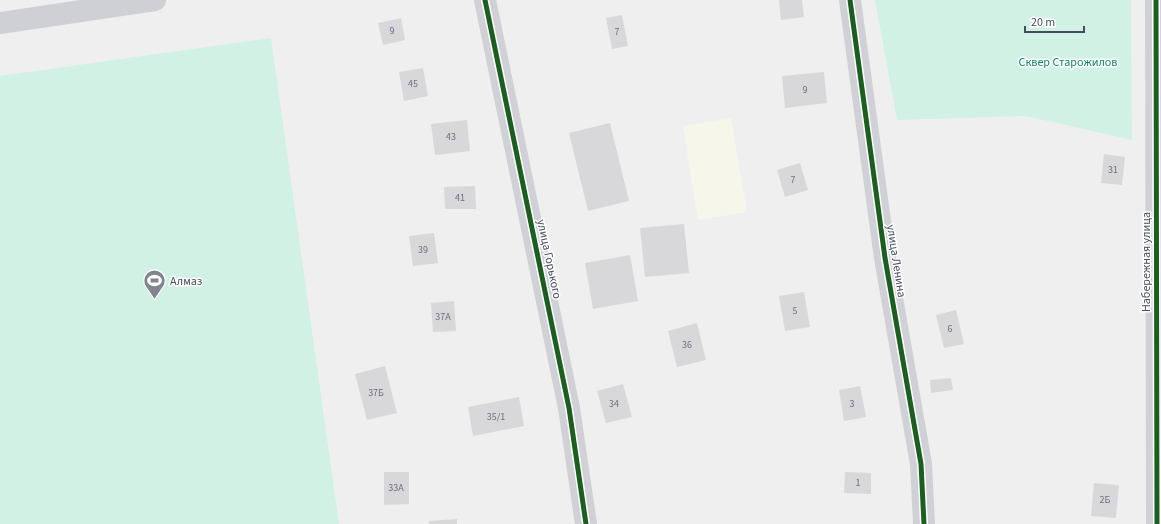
<svg xmlns="http://www.w3.org/2000/svg" width="1161" height="524" font-family="'Source Sans 3',sans-serif">
  <rect width="100%" height="100%" fill="#f0efef"/>
  <path fill="#f7f6ea" d="M731,118L747,212L698,220L683,126Z"/>
  <path fill="#d2f1e5" d="M875,0H1131L1132,140L1026,116L897,120Z
    M271,38L339,524H0V76Z"/>
  <path fill="#d8d8db" d="M779,0H802L804,17L781,20Z
    M622,15L628,46L612,49L606,18Z
    M401,18L405,40L383,45L378,23Z
    M423,68L428,96L404,101L399,72Z
    M824,72L827,103L785,108L782,76Z
    M467,120L470,151L435,155L431,124Z
    M610,123L629,201L588,211L569,133Z
    M1104,154L1125,157L1122,185L1101,183Z
    M800,163L808,190L785,197L777,170Z
    M475,186L476,209H445L444,187Z
    M684,224L689,273L645,277L640,228Z
    M434,233L438,263L413,266L409,236Z
    M630,255L638,301L593,309L585,263Z
    M804,292L810,327L785,331L779,296Z
    M454,301L456,331L433,332L431,303Z
    M956,310L964,344L944,348L936,315Z
    M697,323L706,360L677,367L668,331Z
    M385,366L397,413L367,420L355,374Z
    M951,378L953,390L931,393L930,380Z
    M623,384L632,417L606,423L597,391Z
    M860,386L866,417L844,421L839,390Z
    M519,397L524,426L473,436L468,407Z
    M384,472H409V504L384,505Z
    M845,472L871,473V494L844,493Z
    M1094,483L1119,485L1116,518L1091,516Z
    M457,519V524H429V521Z"/>
  <g fill="none" stroke-linecap="round" stroke-linejoin="round">
    <path stroke="#d0d1d6" stroke-width="22" d="M485,0L569,408L586,524
      M850,0L885,258L921,464L924,524"/>
    <path stroke="#d0d1d6" stroke-width="22" d="M1156,0L1157,524"/>
    <path stroke="#cfd0d6" stroke-width="22" d="M0,23L155,0"/>
    <defs>
      <path id="cycleway" d="M485,0L569,408L586,524
        M850,0L885,258L921,464L924,524
        M1156,0L1157,524"/>
    </defs>
    <use href="#cycleway" stroke="#fff" stroke-width="8"/>
    <use href="#cycleway" stroke="#1b5e20" stroke-width="5"/>
  </g>
  <defs>
    <symbol id="stadium-pin" viewBox="-11 -11 22 30"><path d="M0 17L-7.5 6A9.5 9.5 0 1 1 7.5 6Z" fill="#818590" stroke="#fff"/><path d="M0-5a6.5 5 0 1 0 0 10a6.5 5 0 1 0 0-10ZM-3.5-1.8h7v3.6h-7Z" fill="#fff"/></symbol>
  </defs>
  <g fill-rule="evenodd">
    <use href="#stadium-pin" x="142" y="268" width="25" height="34"/>
  </g>
  <g text-anchor="middle" dominant-baseline="central" stroke-width="3" stroke-linejoin="round" paint-order="stroke">
    <g font-size="10" fill="#6b707e">
      <text x="392" y="31">9</text>
      <text x="617" y="32">7</text>
      <text x="413" y="84">45</text>
      <text x="805" y="90">9</text>
      <text x="451" y="137">43</text>
      <text x="1113" y="170">31</text>
      <text x="793" y="180">7</text>
      <text x="460" y="198">41</text>
      <text x="423" y="250">39</text>
      <text x="795" y="311">5</text>
      <text x="443" y="317">37А</text>
      <text x="950" y="329">6</text>
      <text x="687" y="345">36</text>
      <text x="376" y="393">37Б</text>
      <text x="614" y="404">34</text>
      <text x="852" y="404">3</text>
      <text x="496" y="417">35/1</text>
      <text x="858" y="483">1</text>
      <text x="396" y="488">33А</text>
      <text x="1105" y="500">2Б</text>
    </g>
    <g font-size="12" fill="#0f8565" stroke="#fff">
      <text x="1068" y="62">Cквер Старожилов</text>
    </g>
    <g font-size="12" fill="#454c5d" stroke="#fff">
      <text transform="translate(549 259) rotate(78)">улица Горького</text>
      <text transform="translate(896 261) rotate(81)">улица Ленина</text>
      <text transform="translate(1146 262) rotate(-90)">Набережная улица</text>
    </g>
    <g font-size="12" fill="#454c5d" stroke="#fff" text-anchor="start">
      <text x="170" y="281">Алмаз</text>
    </g>
  </g>
  <path d="M1025 26v6h59v-6" fill="none" stroke="#454c5d" stroke-width="2"/>
  <text x="1031" y="26" font-size="12" fill="#454c5d" stroke="#ffffff" stroke-width="3" paint-order="stroke">20 m</text>
</svg>
